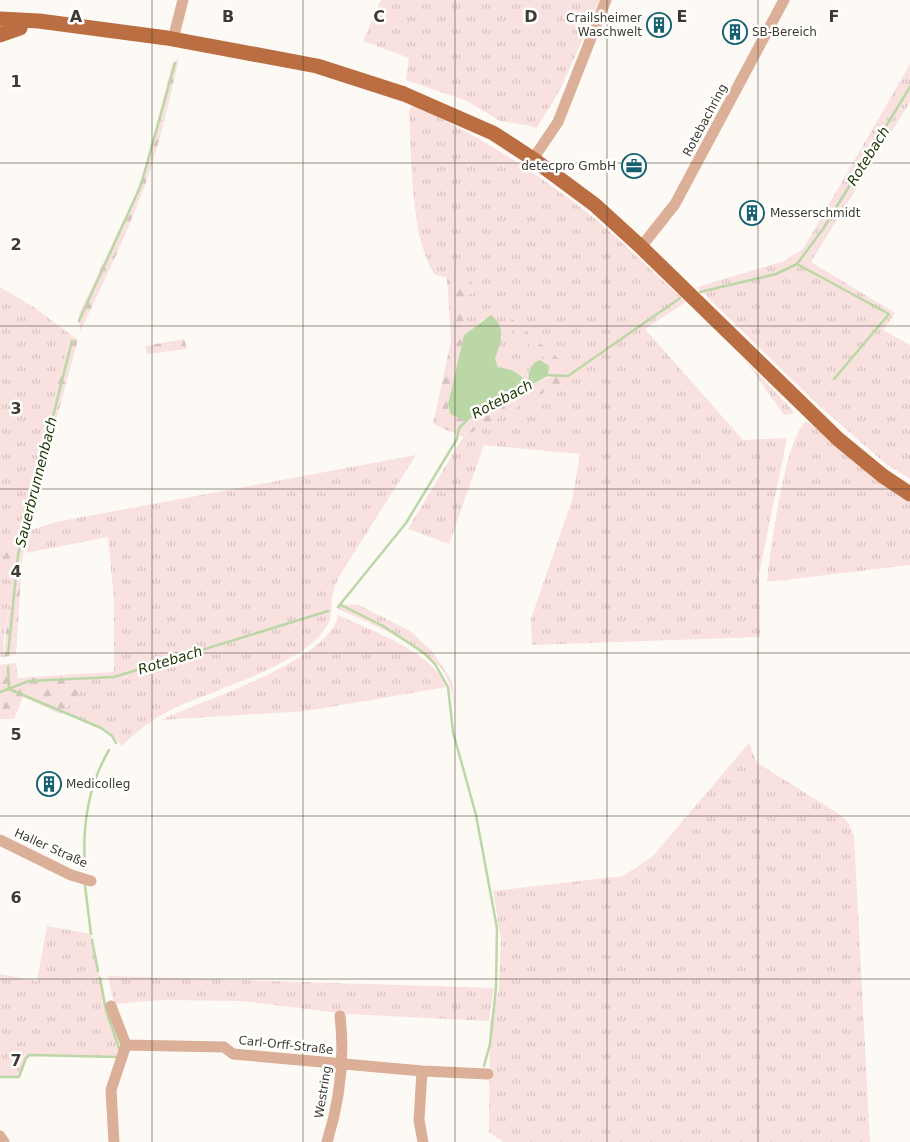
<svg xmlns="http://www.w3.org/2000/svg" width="910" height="1142" font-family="'DejaVu Sans',sans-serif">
  <defs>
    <pattern id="grass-tufts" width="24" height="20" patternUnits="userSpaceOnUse" patternTransform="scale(1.25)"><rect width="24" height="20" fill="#f9e1df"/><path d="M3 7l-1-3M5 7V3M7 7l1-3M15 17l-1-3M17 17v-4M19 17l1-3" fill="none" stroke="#d6c2c0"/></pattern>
    <pattern id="forest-firs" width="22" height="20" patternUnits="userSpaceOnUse" patternTransform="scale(1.25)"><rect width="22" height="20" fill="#f9e1df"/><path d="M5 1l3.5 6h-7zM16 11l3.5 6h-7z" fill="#d6c2c0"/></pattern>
  </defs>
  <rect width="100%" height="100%" fill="#fdfaf6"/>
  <path fill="url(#grass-tufts)" d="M381,0H600L560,90L536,129L531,126L500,121L467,101L406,80L409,58L363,41Z
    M910,64V102L811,262L895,313L883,330L910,345V479L885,463L816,403L697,287L784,261L803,249Z
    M413,105C470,131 522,163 572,201C613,231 649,269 686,302L645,329L743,440L787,438L759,574L760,637L532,645L531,619L572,500L580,454L484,445L449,544L408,529L463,437L568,378L505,323L555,367L556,374L548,376L550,371L528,383L531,385L522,391L525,379L512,370L498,367L495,359L502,336L484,319L464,335L463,298L479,289L460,272L447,278L434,274C410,234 412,159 409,111Z
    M0,287L35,308L71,335L44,435C36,447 34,445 38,460L21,530L16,539L10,543L6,568C19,582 5,620 4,638C3,644 4,651 5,657H0Z
    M744,359L795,413L784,415Z
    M806,421L910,499V565L767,582C770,552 785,439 806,421Z
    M416,455L340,575C337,581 334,587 333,593C330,606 334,618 325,629C297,668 213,689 171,710C152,719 137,731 122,746L108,731L63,711L77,695V674L114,672V600L108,537L26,553L31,530L56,522Z
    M338,604L359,605L410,631L432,651L452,681L458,734C456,713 454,693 445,674C432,648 365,621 338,609Z
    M338,615C370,630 433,652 447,687L306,711L161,720C202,700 329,662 338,615Z
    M749,743L757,763L842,816L849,824L854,835L870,1142H503L489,1132L490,1023L499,989L501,939L493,891L623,876L652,857Z
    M47,926L91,934L106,1010L121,1054L118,1057L29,1055L26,1058L19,1077H0V974L37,981Z
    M108,976L494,988L489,1021L347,1014L242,1001L161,1000L114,1004Z"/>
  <path fill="url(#forest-firs)" d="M179,58C170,98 161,138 148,177C129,230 104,281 80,332L79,314L135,196L149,156L172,64Z
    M460,272L479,289L463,298L464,335L448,404L449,412L482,414L531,385L556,374L555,367L505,323L506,314L566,365L568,379L463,437L433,424L451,341L447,278Z
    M71,335L78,340L29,518L22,561L16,654L5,657C3,629 14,600 9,571L1,565L10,543L16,539L21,530L38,460L35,448L44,435Z
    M184,339L187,349L147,354L145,346Z
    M16,663L18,678L77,674V695L60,714L23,697L14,719H0V665Z"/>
  <path fill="#bbd7a5" d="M491,315C507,328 501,342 495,359L498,367L512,370L525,379V386L522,391L466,421L450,414L448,404L464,335Z
    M540,360L549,366L548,376L531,385L528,383L529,372L534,363Z"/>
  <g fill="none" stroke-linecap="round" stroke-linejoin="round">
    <path stroke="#bbd7a5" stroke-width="2.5" d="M797,264L889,314L834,379
      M700,292L776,274L797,264L823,229L910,87
      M79,321L141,185L175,63
      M546,375L568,376L680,298
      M341,605L383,626L424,653L435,664L448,687L453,732L476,815L497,928L496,988L490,1044L484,1066
      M338,607L406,523L457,439L459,428L467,420
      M8,655L18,555L72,341
      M8,667L9,689
      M9,689L101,728L112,736L116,743
      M0,692L29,681L114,677L328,611
      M85,866C82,824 88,786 109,750
      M85,886L91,934
      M92,940L98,971
      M100,978L106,1010L120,1051
      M0,1077H19L26,1058L29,1055L118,1057"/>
    <path stroke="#dbaf98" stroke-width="11" d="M173,39L183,0
      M533,159L558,122L606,0
      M641,247L675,204L784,0
      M0,840L71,875L91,881
      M111,1006L126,1045L224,1047L233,1054L422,1071L488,1074
      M422,1071L419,1120L423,1142
      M0,1136L4,1142
      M114,1142L111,1090L126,1045
      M327,1142C340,1100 345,1059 340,1016"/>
    <path stroke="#ba6e42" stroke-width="15" d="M0,19L39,21L167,38L317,66L404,94L493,133L533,159L595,205L641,247L838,439L883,476L910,494
      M0,35L20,28"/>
  </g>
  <path fill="none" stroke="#3f3a32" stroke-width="1" stroke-opacity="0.55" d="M152,0V1142M303,0V1142M455,0V1142M607,0V1142M758,0V1142M0,163H910M0,326H910M0,489H910M0,653H910M0,816H910M0,979H910"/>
  <defs>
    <symbol id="building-ring" viewBox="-11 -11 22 22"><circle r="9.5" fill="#fff" stroke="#17606f" stroke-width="1.5"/><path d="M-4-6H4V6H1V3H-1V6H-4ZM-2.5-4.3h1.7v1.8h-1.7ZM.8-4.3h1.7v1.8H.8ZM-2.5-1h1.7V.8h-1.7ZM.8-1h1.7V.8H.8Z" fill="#17606f"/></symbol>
    <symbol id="office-ring" viewBox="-11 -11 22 22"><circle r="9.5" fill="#fff" stroke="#17606f" stroke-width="1.5"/><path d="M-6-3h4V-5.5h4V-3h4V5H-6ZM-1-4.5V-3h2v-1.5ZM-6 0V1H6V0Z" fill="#17606f"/></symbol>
  </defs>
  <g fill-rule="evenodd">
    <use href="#building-ring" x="645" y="11" width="28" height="28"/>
    <use href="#building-ring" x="721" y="18" width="28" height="28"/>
    <use href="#office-ring" x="620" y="152" width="28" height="28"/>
    <use href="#building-ring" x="738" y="199" width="28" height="28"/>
    <use href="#building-ring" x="35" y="770" width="28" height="28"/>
  </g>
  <g text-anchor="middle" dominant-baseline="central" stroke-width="5" stroke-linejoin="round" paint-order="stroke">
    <g font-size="12" fill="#3f3a32" stroke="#fff" text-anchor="start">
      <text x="642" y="18" text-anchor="end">Crailsheimer<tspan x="642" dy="14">Waschwelt</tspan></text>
      <text x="752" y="32">SB-Bereich</text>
      <text x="616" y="166" text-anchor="end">detecpro GmbH</text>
      <text x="770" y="213">Messerschmidt</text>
      <text x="66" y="784">Medicolleg</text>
    </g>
    <g font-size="12" fill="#3f3a32" stroke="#fff">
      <text transform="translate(705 120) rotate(-62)">Rotebachring</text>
      <text transform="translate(51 848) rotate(24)">Haller Straße</text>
      <text transform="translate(286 1045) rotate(6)">Carl-Orff-Straße</text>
      <text transform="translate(323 1092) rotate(-81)">Westring</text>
    </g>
    <g font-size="14" font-style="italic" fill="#213903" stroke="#fff">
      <text transform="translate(868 156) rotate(-58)">Rotebach</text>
      <text transform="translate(502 399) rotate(-28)">Rotebach</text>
      <text transform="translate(36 482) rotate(-76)">Sauerbrunnenbach</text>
      <text transform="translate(170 660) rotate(-17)">Rotebach</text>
    </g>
  </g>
  <g font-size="16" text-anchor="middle" font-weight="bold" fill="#3f3a32" stroke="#fff" stroke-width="5" stroke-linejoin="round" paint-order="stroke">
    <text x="76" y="22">A</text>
    <text x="228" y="22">B</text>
    <text x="379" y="22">C</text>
    <text x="531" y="22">D</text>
    <text x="682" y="22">E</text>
    <text x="834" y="22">F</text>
    <text x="16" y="87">1</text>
    <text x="16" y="250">2</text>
    <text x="16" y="414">3</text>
    <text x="16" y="577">4</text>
    <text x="16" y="740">5</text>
    <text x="16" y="903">6</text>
    <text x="16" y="1066">7</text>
  </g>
</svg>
